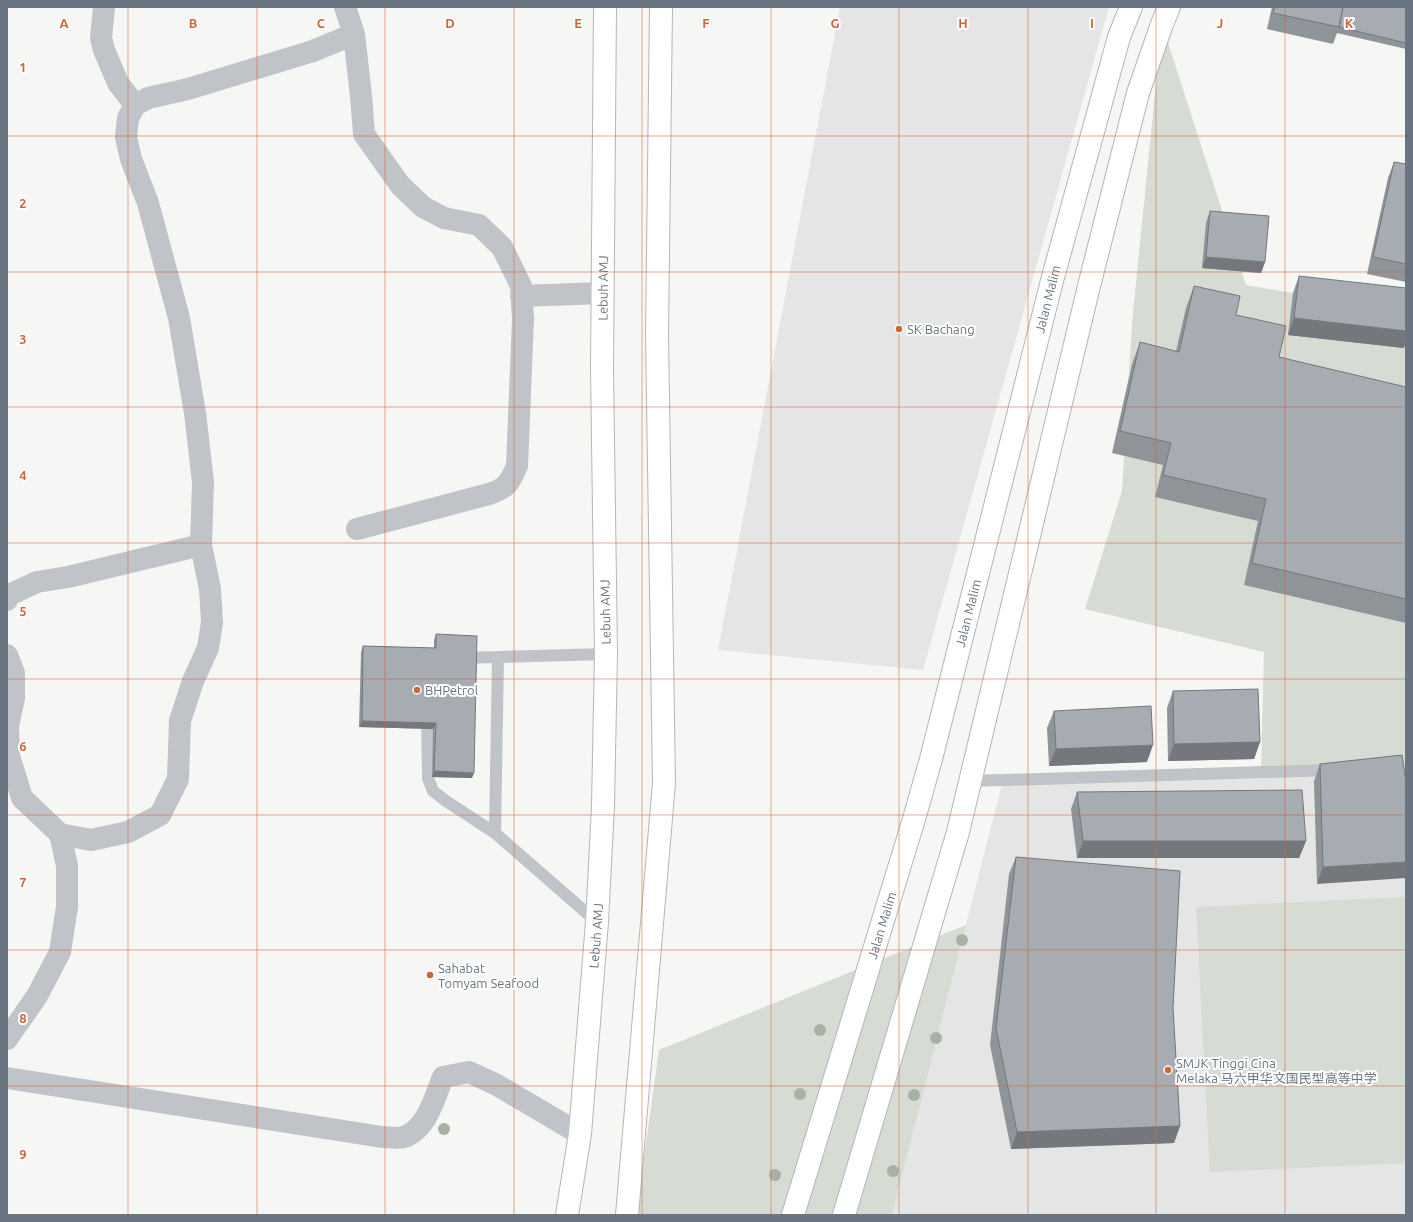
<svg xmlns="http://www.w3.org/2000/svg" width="1413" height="1222" font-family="Ubuntu,'Noto Sans SC',sans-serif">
  <rect width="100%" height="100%" fill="#f6f6f4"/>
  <path fill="#e4e5e4" d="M840,7H1109L923,670L718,650Z
    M1406,761V1215H892L1004,776Z"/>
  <path fill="#d6dbd4" d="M1162,24L1246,285L1293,293L1406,305V772H1261L1264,652L1085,609L1122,491L1132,323Z
    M1405,897L1406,1163L1210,1172L1196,907Z
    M966,925L892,1215H636L659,1050Z"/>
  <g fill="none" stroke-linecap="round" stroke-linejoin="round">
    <defs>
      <g id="secondary">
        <path id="s1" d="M793,1215L914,819L931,759L1053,277L1119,37L1131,7"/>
        <path d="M844,1215L958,832L1089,286L1138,93L1162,24L1169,7"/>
      </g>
      <g id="trunk">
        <path id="s2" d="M567,1215L580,1134L597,922L603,806L606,654L602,368L605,7"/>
        <path d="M627,1215L664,783L657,335L661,7"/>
      </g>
    </defs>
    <use href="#secondary" stroke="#b1b5b9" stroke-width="24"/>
    <use href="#trunk" stroke="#b3b6b9" stroke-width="24"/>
    <path stroke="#c0c3c7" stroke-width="12" d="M461,658L498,657
      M427,712L428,778L433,791L446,801L495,833
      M971,781L1333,770
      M597,922L495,833L498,657L606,654"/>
    <path stroke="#c0c3c7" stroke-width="22" d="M104,7L101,38L104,50L118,83L135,105
      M354,34L361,96L364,134L400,185L423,207L444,218L479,225L502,247L521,286L523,319L517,466C509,484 507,488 489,494L357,529
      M521,296L603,293
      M7,600L9,595L37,582L68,577L201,545
      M7,655L14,673V698L8,726L9,756L22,798L60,834L67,866V907L60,952L37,996L7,1039
      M60,834L91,840L128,832L160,815L178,779L180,721L193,681L208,648L212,622L210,589L201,545L203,482L195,413L179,318L148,203L131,159L126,137L128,118L135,105L148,98L188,89L313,51L354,34L345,7
      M7,1078L382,1137C388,1137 398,1139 404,1137C427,1129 435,1097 443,1077L469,1072L497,1085L580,1134"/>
    <use href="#secondary" stroke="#fff" stroke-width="22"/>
    <use href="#trunk" stroke="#fff" stroke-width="22"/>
  </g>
  <g fill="#a9b1a6">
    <circle cx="962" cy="940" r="6"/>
    <circle cx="820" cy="1030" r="6"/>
    <circle cx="936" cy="1038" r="6"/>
    <circle cx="800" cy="1094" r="6"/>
    <circle cx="914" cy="1095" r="6"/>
    <circle cx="444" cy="1129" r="6"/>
    <circle cx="893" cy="1171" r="6"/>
    <circle cx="775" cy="1175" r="6"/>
  </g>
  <path fill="#8f9499" d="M1272,7H1406V49L1337,33L1333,44L1267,29Z
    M1394,162L1406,164V282L1367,274L1388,178Z
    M1210,211L1265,262L1261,273L1202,268L1206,223Z
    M1299,276L1404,348L1288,335L1293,293Z
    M1194,286L1236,315L1279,357L1406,387V623L1244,585L1258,521L1155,497L1163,465L1112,453L1132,364L1140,342L1176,351L1186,308Z
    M436,634L472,778L432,777L433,729L359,727L361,652L363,646L434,648V640Z
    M1173,691L1260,742L1254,759L1168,761L1167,708Z
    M1054,711L1147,762L1049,766L1047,728Z
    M1402,755L1317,884L1314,781L1320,764Z
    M1077,792L1306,841L1299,858H1077L1071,809Z
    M1016,857L1173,1008L1180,1126L1174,1143L1011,1149L990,1045L1009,874Z"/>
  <path fill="#74787d" d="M1206,257L1265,262L1261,273L1202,268Z
    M1294,318L1406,331V343L1404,348L1288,335Z
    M362,721L436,723L433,729L359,727Z
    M1260,742L1254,759L1168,761L1174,744Z
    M1153,745L1147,762L1049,766L1056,749Z
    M434,771L474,773L472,778L432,777Z
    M1083,841H1306L1299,858H1077Z
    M1406,862V878L1317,884L1323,867Z
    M1180,1126L1174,1143L1011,1149L1017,1132Z"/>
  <path fill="#a6acb2" stroke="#74787d" d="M1275,7H1343L1339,27L1273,13Z
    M1343,7H1406V43L1339,27Z
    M1394,162L1406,164V264L1373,257Z
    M1210,211L1269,216L1265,262L1206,257Z
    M1299,276L1406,288V331L1294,318Z
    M1194,286L1240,296L1236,315L1286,326L1279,357L1406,387V599L1252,563L1266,499L1163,475L1171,443L1120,431L1140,342L1179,352Z
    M436,634L477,636L474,773L434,771L436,723L362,721L363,646L436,648Z
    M1258,689L1260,742L1174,744L1173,691Z
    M1151,706L1153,745L1056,749L1054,711Z
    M1402,755L1406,782V862L1323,867L1320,764Z
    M1302,790L1306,841H1083L1077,792Z
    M1016,857L1180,871L1173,1008L1180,1126L1017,1132L996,1028Z"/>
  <path fill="none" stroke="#ce663d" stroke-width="1" stroke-opacity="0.55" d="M128,7V1215M257,7V1215M385,7V1215M514,7V1215M642,7V1215M771,7V1215M899,7V1215M1028,7V1215M1156,7V1215M1285,7V1215M7,136H1406M7,272H1406M7,407H1406M7,543H1406M7,679H1406M7,815H1406M7,950H1406M7,1086H1406"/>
  <g fill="#ce663d" stroke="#fff" stroke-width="1.5">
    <circle cx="899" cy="329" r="4"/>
    <circle cx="417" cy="690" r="4"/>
    <circle cx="430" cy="975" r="4"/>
    <circle cx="1168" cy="1070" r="4"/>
  </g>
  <g text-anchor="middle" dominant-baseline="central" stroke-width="4" stroke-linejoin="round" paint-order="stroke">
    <g font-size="13" fill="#697581" stroke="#fff">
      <text stroke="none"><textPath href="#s2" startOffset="929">Lebuh AMJ</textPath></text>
      <text stroke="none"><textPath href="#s1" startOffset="951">Jalan Malim</textPath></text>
      <text transform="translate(605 612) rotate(-91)">Lebuh AMJ</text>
      <text stroke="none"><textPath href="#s1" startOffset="627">Jalan Malim</textPath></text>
      <text stroke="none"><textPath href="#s1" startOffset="303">Jalan Malim</textPath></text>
      <text stroke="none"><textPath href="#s2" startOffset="281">Lebuh AMJ</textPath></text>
    </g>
    <g font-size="13" fill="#697581" stroke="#fff" text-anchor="start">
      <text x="907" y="329">SK Bachang</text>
      <text x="425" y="690">BHPetrol</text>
      <text x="438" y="968">Sahabat<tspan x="438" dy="15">Tomyam Seafood</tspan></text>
      <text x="1176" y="1063">SMJK Tinggi Cina<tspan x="1176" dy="15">Melaka 马六甲华文国民型高等中学</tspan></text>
    </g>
  </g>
  <g font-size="13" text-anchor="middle" font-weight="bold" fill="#ce663d" stroke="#fff" stroke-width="4" stroke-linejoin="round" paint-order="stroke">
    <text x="64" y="28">A</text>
    <text x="193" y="28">B</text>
    <text x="321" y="28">C</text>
    <text x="450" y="28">D</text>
    <text x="578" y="28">E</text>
    <text x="706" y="28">F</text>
    <text x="835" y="28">G</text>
    <text x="963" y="28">H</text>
    <text x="1092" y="28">I</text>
    <text x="1220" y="28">J</text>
    <text x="1349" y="28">K</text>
    <text x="23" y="72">1</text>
    <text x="23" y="208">2</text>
    <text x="23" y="344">3</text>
    <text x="23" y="480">4</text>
    <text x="23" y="616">5</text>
    <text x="23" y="751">6</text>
    <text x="23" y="887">7</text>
    <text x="23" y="1023">8</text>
    <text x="23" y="1159">9</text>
  </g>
  <rect width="1413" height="1222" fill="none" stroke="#697581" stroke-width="16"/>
</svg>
